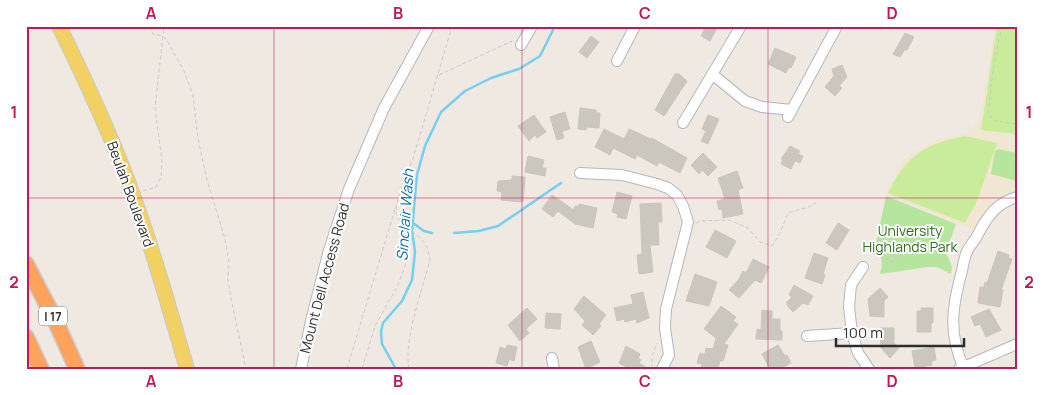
<svg xmlns="http://www.w3.org/2000/svg" width="1043" height="395" font-family="Manrope,sans-serif">
  <rect width="100%" height="100%" fill="#efe9e1"/>
  <path fill="#f0e6d1" d="M995,26H1017V192L1002,197L993,203L983,214L975,230L886,195L896,172L905,160L915,151L939,139L965,134L973,128L980,118Z"/>
  <path fill="#b6e59e" d="M998,149L1017,153V181L991,174L995,151Z
    M886,196L956,224L946,252L952,267L951,274L937,267H928L880,274C883,264 883,256 875,248Z"/>
  <path fill="#c9ec9a" d="M997,26H1017V134L981,130Z
    M965,136L997,143L977,201L965,223L888,193C907,155 924,144 965,136Z"/>
  <g fill="none" stroke-linecap="round" stroke-linejoin="round">
    <path stroke="#75cff0" stroke-width="2.5" d="M413,223L424,231L432,233
      M454,233L479,231L498,226L561,183
      M396,369L382,344L381,331L383,323L402,301L412,280L415,252L412,230L417,175L425,146L441,112L465,91L491,78L519,69L540,56L555,26"/>
  </g>
  <path fill="#cbc7bf" stroke="#cbc5ba" d="M706,26H718L710,41L701,36Z
    M905,33L914,37L907,50L905,49L900,57L893,54Z
    M591,36L599,42L587,58L579,52Z
    M775,48L796,57L791,68L789,67L786,73L768,64Z
    M842,65L847,77L839,86L842,88L835,96L825,87L834,76L832,69Z
    M675,74H679L687,81L664,116L655,110Z
    M580,108L596,110V113H600L599,128L587,127L586,130L578,129Z
    M565,112L570,129L562,131L564,138L557,140L550,117Z
    M534,115L546,132L537,138L535,135L529,141L518,126Z
    M708,115L719,119L708,144L701,141L706,131L702,129Z
    M604,129L624,139L629,129L651,139L652,138L687,158L680,173L659,162L657,166L637,155L635,159L613,148L610,155L595,147Z
    M790,146L800,151L798,154L803,156L800,163L795,161L791,169L781,164L783,160L781,159Z
    M703,153L717,167L708,176L702,170L699,174L691,165Z
    M528,156L544,160L542,168H546L545,176L525,172Z
    M737,171L743,188L738,190L743,214L723,218L722,209L719,210L717,201L725,199L718,178Z
    M512,176L525,177L523,202L501,200L502,192L497,191L498,181L512,180Z
    M617,192L632,196L626,219L617,217L618,214L612,212Z
    M552,195L574,210L575,206H579V204L597,208L593,228L575,224L558,211L553,217L542,209Z
    M661,203L662,222H658L659,245H650L653,272L639,274L637,255L642,254L640,204Z
    M838,223L849,230L837,250L826,243Z
    M715,230L736,241L727,258L706,247Z
    M998,251L1009,255L1008,258L1012,259L1001,290H1003L1000,307L978,303L980,287H984L985,282L987,283Z
    M814,253L828,258L823,274L825,275L822,284L805,278Z
    M753,259L769,267L761,283L755,280L739,298L729,290L739,279L743,271L746,273Z
    M695,274L717,282L709,306L686,301Z
    M794,285L813,296L808,305L803,303L793,312L787,305V302L792,297L789,295Z
    M880,288L888,297L884,301V317L870,316L868,299Z
    M643,292L649,318L637,323L636,319L625,322L624,319L617,321L614,308L633,304L631,295Z
    M584,296L606,315L599,324L601,326L593,335L582,325L585,321L574,309Z
    M721,306L736,317L733,321L738,324L724,344L728,345L723,361H720L718,369H701L702,364L697,363L700,353L705,355L706,348L713,349L716,338L704,329Z
    M527,308L537,319L526,329L529,333L520,341L508,325Z
    M921,308H933V323H931V332H917V311H921Z
    M989,309L1001,330L986,337L980,324L975,326L971,317Z
    M762,310L772,311V319H780V331H782V340L756,339L757,329L761,330Z
    M546,313L561,314L560,329L545,328Z
    M880,328H894V343L899,348L890,358L881,348Z
    M591,341L600,362L586,369L578,347Z
    M507,345L517,347L514,361L509,359L507,366L496,363L500,347L506,349Z
    M778,345L785,356L787,355L791,363L780,369H770L762,354Z
    M626,346L640,354L638,358L641,360L639,363L649,369H630L619,363Z
    M934,347L936,360L931,361L932,365L915,368L912,351Z"/>
  <g fill="none" stroke-linecap="round" stroke-linejoin="round">
    <defs>
      <path id="minor" d="M521,45L532,26
        M617,61L635,26
        M712,74L745,101L762,107L792,110
        M788,117L837,26
        M683,123L741,26
        M580,173L622,175L657,184L668,188L677,195L683,206L688,222L666,309L665,328L669,355L662,369
        M863,267L851,285L849,307L852,333L858,353L869,369
        M807,336L852,333
        M552,358L554,369
        M301,369L311,321L329,250L349,189L384,108L429,26
        M959,369L1017,344
        M964,369C948,333 952,307 962,271C963,265 964,258 967,252C969,246 974,242 977,236C987,217 996,203 1017,197"/>
      <path id="major" d="M59,26C83,75 106,124 126,176C150,239 168,304 187,369"/>
      <path id="highway" d="M26,264L55,320L77,369
        M26,337L41,369"/>
    </defs>
    <use href="#minor" stroke="#b4b7c1" stroke-width="12"/>
    <use href="#major" stroke="#c9c9c9" stroke-width="16"/>
    <use href="#highway" stroke="#c9c9c9" stroke-width="18"/>
    <path stroke="#c9c9c9" stroke-width="1" stroke-dasharray="4 2.5" stroke-linecap="butt" d="M149,26L153,34L163,36L168,42L184,71L193,95L198,139L207,180L225,239L229,262L228,280L231,298L246,369
      M1002,26L993,70L988,114L995,121L1017,124
      M439,75L512,41
      M143,191L156,187L161,177L162,161L155,108L164,26
      M697,224L699,221L729,220L748,228L760,242L772,246L780,233L788,213L809,207L816,203
      M935,239L933,247L947,250
      M877,254L878,253L887,264L896,259L905,249
      M896,259L882,242L881,238L884,233C891,235 891,240 896,244C908,252 920,247 933,247
      M347,369L395,209
      M362,369L375,326L397,287L407,261L412,231
      M409,369C403,342 423,287 430,260C427,228 396,232 396,209C396,200 409,169 413,158C426,116 438,73 451,30L443,26
      M652,369V356L657,343"/>
    <use href="#minor" stroke="#fff" stroke-width="10"/>
    <use href="#major" stroke="#f2d163" stroke-width="14"/>
    <use href="#highway" stroke="#ffa35c" stroke-width="15"/>
  </g>
  <path fill="none" stroke="#c2185b" stroke-width="1" stroke-opacity="0.55" d="M274,26V369M522,26V369M768,26V369M26,198H1017"/>
  <g text-anchor="middle" dominant-baseline="central" stroke-width="4" stroke-linejoin="round" paint-order="stroke">
    <rect fill="#fff" stroke="#6d6d6d" stroke-width="1" x="39" y="306.5" width="28" height="19" rx="4"/>
    <g font-size="12" font-weight="bold" fill="#2e2e2e">
      <text x="53" y="316">I 17</text>
    </g>
    <g font-size="14" fill="#2e2e2e" stroke="#fff">
      <text transform="translate(131 194) rotate(70)">Beulah Boulevard</text>
      <text transform="translate(324 278) rotate(-75)">Mount Dell Access Road</text>
    </g>
    <g font-size="14" fill="#2c6e1b" stroke="#fff">
      <text x="910" y="230">University<tspan x="910" dy="16">Highlands Park</tspan></text>
    </g>
    <g font-size="15" font-style="italic" fill="#0d6fa3" stroke="#fff">
      <text transform="translate(405 215) rotate(-86)">Sinclair Wash</text>
    </g>
  </g>
  <rect width="1043" height="395" fill="none" stroke="#ffffff" stroke-width="55"/>
  <path d="M836 338v8h128v-8" fill="none" stroke="#2e2e2e" stroke-width="2.5"/>
  <text x="843" y="338" font-size="15" fill="#2e2e2e" stroke="#ffffff" stroke-width="4" paint-order="stroke">100 m</text>
  <rect x="28" y="28" width="988" height="340" fill="none" stroke="#c2185b" stroke-width="2"/>
  <g font-size="16" text-anchor="middle" font-weight="bold" fill="#c2185b">
    <text x="151" y="19">A</text>
    <text x="398" y="19">B</text>
    <text x="645" y="19">C</text>
    <text x="892" y="19">D</text>
    <text x="14" y="118">1</text>
    <text x="1029" y="118">1</text>
    <text x="14" y="288">2</text>
    <text x="1029" y="288">2</text>
    <text x="151" y="387">A</text>
    <text x="398" y="387">B</text>
    <text x="645" y="387">C</text>
    <text x="892" y="387">D</text>
  </g>
</svg>
